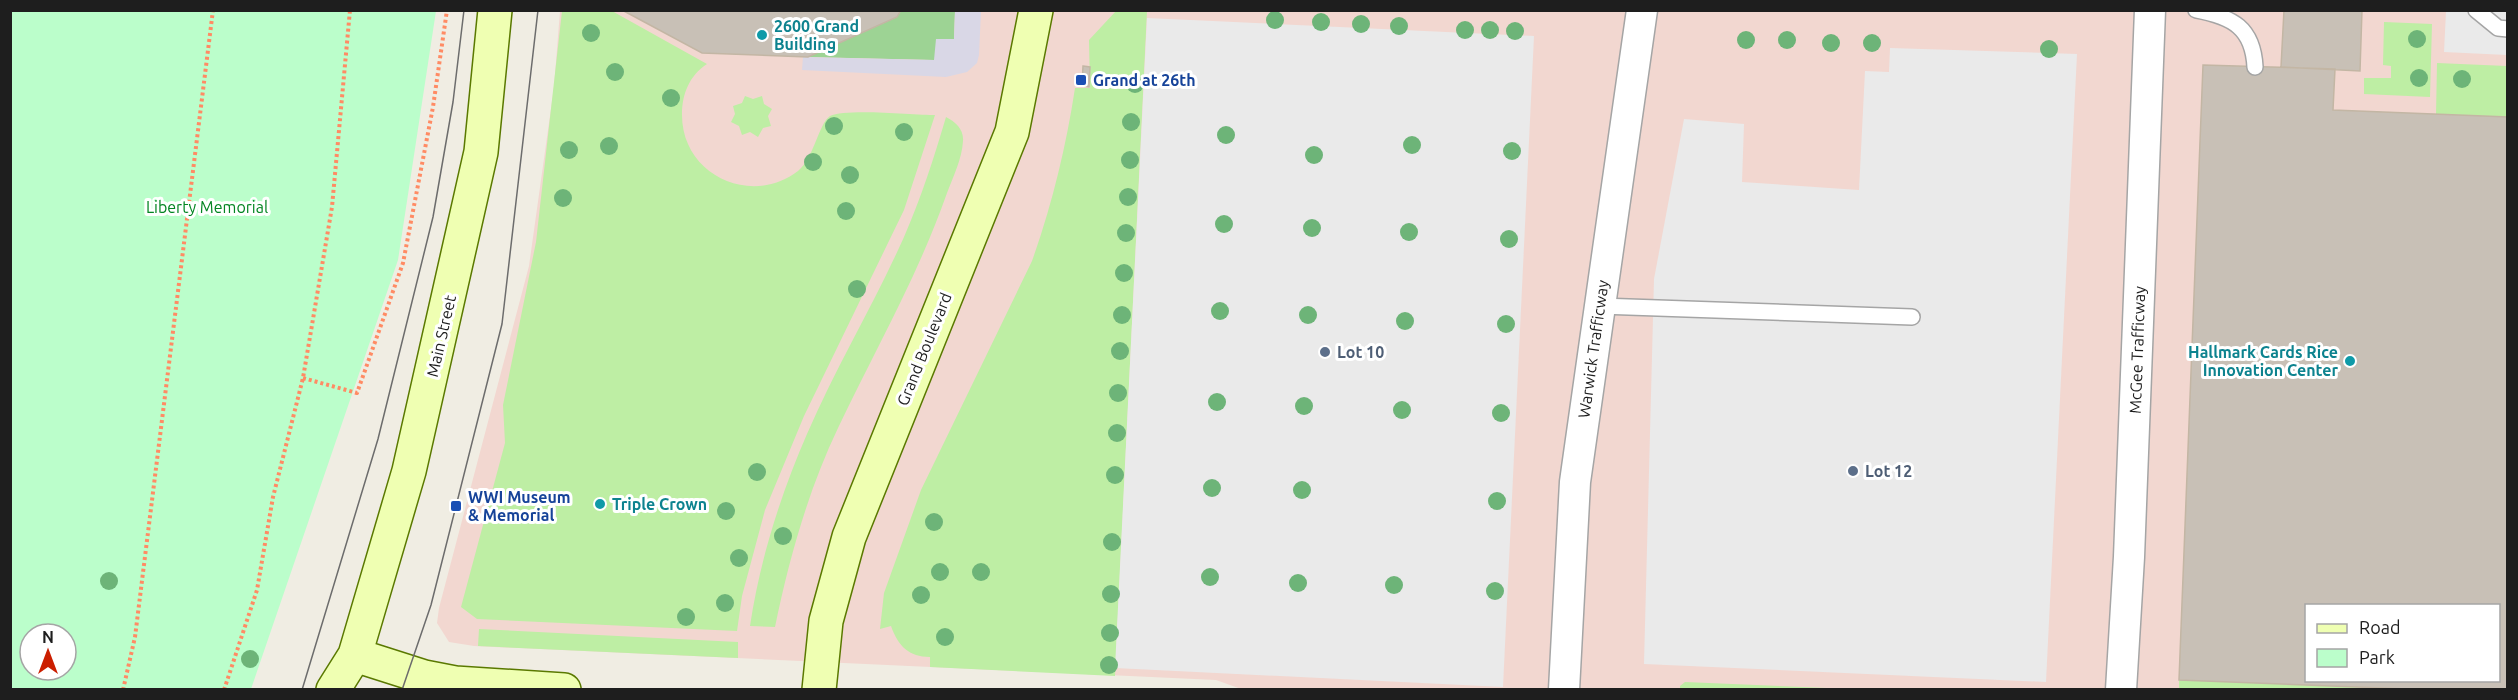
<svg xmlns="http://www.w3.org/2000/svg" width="2518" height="700" font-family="Ubuntu,sans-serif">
  <rect width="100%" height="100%" fill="#f0ede3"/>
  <path fill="#f2d7d0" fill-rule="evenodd" d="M560,11H2507V689L1244,690L1216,680L474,646L449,642L437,623L439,608L529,266L554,87ZM2306,606H2498V680H2306Z"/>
  <path fill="#beeea4" d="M562,11H612L707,64C689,76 682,94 682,115C682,175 751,207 798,171C814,158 819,123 830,116C846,108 915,115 935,115L904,210L804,416L765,510L742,596L737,631L477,619L461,607L505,443L503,405L536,242Z
    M1116,11H1147L1115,676L930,667V657C909,657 898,646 891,626L880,629L884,593L921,490L1032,261C1052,205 1066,147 1075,88H1090L1089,40Z
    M2384,22L2432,24L2430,97L2364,94V78H2391V66L2383,65Z
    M2437,63L2507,66V117L2436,115Z
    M745,96L753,99L762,96L764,104L772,109L768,116L771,126L763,128L758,137L750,132L742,135L739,126L731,122L735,114L733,106L742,103Z
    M946,117C956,122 964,130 963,141C962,159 953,177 947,193C918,276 875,350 838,428C808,491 789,559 775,627L750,626C760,560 780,496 807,434C836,367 874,304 904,237C921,198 934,158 946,117Z
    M479,629L738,642V658L478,646Z
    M2179,680L2433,690H2179Z
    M1685,682L1851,689H1680V686Z"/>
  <path fill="#9dd394" d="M901,11H955L954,39L934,60L808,57L897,17Z"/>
  <path fill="#bbfecb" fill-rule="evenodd" d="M10,11H436L398,260L251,689H11ZM30,634H66V670H30Z"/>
  <path fill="#eaeaea" d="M2446,11H2507V55L2444,52Z
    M1147,18L1534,36L1503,687L1115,668Z
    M1890,48L2077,54L2046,682L1644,664L1654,279L1684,119L1744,124L1742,182L1859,190L1865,71L1889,72Z"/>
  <path fill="#d9d7e6" d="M955,11H981L979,55L977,63L967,72L946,77L802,70L803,57L934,60L936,39H954Z"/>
  <path fill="#c8c0b6" stroke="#c3b6a4" stroke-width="1.5" fill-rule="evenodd" d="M622,10H901L897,17L808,57L702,53Z
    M2284,10H2362L2360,71L2281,67Z
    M2203,65L2335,69L2333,110L2508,117V690H2433L2179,680ZM2306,606H2498V680H2306Z
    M1083,66L1090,67L1089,87L1082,86Z"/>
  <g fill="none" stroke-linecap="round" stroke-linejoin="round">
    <defs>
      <path id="lane" d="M2196,10C2233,17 2253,28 2255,67
        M2476,10L2498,28L2508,29
        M1600,306L1912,317"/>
      <path id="street" d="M1564,690L1575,482L1642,10
        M2121,690L2129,557L2150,10"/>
      <path id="secondary" d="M355,655L424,677L455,683L564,690
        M333,690L355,655L409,471L481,152L495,10
        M819,690L826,621L849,537L1012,132L1036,10"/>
    </defs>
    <use href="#lane" stroke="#a5a5a5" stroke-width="18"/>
    <use href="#street" stroke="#a5a5a5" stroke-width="33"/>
    <use href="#secondary" stroke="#5a7900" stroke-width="36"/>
    <path stroke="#ff8b64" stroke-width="4" stroke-dasharray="3 3" stroke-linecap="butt" d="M303,378L357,393L403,263L433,107L447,10
      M123,690L135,637L213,10
      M224,690L257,590L273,497L303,378L332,207L350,10"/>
    <use href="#lane" stroke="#fff" stroke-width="15"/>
    <use href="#street" stroke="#fff" stroke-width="30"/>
    <use href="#secondary" stroke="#efffb2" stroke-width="33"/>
    <path stroke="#6c6c6c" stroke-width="1.5" d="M302,690L378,439L433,217L453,102L464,10
      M402,690L431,605L502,324L538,10"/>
  </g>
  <g fill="#6db478">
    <circle cx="1275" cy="20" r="9"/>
    <circle cx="1321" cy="22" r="9"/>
    <circle cx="1361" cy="24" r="9"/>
    <circle cx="1399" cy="26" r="9"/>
    <circle cx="1465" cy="30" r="9"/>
    <circle cx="1490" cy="30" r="9"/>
    <circle cx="1515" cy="31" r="9"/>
    <circle cx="591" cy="33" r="9"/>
    <circle cx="2417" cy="39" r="9"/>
    <circle cx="1746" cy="40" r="9"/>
    <circle cx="1787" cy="40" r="9"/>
    <circle cx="1831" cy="43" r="9"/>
    <circle cx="1872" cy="43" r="9"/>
    <circle cx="2049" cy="49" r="9"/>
    <circle cx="615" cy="72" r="9"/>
    <circle cx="2419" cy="78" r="9"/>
    <circle cx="2462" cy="79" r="9"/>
    <circle cx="1135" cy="84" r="9"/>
    <circle cx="671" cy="98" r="9"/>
    <circle cx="1131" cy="122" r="9"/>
    <circle cx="834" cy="126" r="9"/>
    <circle cx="904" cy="132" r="9"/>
    <circle cx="1226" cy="135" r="9"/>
    <circle cx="1412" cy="145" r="9"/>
    <circle cx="609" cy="146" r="9"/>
    <circle cx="569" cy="150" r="9"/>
    <circle cx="1512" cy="151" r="9"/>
    <circle cx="1314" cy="155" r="9"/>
    <circle cx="1130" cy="160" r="9"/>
    <circle cx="813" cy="162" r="9"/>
    <circle cx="850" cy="175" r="9"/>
    <circle cx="1128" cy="197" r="9"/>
    <circle cx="563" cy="198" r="9"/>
    <circle cx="846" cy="211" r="9"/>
    <circle cx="1224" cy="224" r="9"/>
    <circle cx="1312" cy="228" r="9"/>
    <circle cx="1409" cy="232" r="9"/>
    <circle cx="1126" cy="233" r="9"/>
    <circle cx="1509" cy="239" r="9"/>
    <circle cx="1124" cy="273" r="9"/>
    <circle cx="857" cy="289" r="9"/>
    <circle cx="1220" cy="311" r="9"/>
    <circle cx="1122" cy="315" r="9"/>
    <circle cx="1308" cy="315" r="9"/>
    <circle cx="1405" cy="321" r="9"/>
    <circle cx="1506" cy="324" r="9"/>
    <circle cx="1120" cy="351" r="9"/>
    <circle cx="1118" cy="393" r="9"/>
    <circle cx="1217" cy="402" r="9"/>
    <circle cx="1304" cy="406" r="9"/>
    <circle cx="1402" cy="410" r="9"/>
    <circle cx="1501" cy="413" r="9"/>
    <circle cx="1117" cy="433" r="9"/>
    <circle cx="757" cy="472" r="9"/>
    <circle cx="1115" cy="475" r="9"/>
    <circle cx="1212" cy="488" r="9"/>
    <circle cx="1302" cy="490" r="9"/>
    <circle cx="1497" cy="501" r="9"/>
    <circle cx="726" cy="511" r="9"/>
    <circle cx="934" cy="522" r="9"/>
    <circle cx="783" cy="536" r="9"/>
    <circle cx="1112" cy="542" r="9"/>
    <circle cx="739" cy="558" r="9"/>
    <circle cx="940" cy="572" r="9"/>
    <circle cx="981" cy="572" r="9"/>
    <circle cx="1210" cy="577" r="9"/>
    <circle cx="109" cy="581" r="9"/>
    <circle cx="1298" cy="583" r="9"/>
    <circle cx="1394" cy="585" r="9"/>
    <circle cx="1495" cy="591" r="9"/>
    <circle cx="1111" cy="594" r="9"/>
    <circle cx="921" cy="595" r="9"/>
    <circle cx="725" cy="603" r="9"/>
    <circle cx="686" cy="617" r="9"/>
    <circle cx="1110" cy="633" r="9"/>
    <circle cx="945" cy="637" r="9"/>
    <circle cx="250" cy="659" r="9"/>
    <circle cx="1109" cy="665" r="9"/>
  </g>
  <g fill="#0f9aa8" stroke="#fff" stroke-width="2">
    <circle cx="762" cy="35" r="6"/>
    <circle cx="2350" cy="361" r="6"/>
    <circle cx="600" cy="504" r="6"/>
  </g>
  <g fill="#1a4fb4" stroke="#fff" stroke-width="2">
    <rect x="1075" y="74" width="12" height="12" rx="3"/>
    <rect x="450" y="500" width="12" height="12" rx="3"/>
  </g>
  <g fill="#5c6f8a" stroke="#fff" stroke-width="2">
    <circle cx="1325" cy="352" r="6"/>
    <circle cx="1853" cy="471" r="6"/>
  </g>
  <g text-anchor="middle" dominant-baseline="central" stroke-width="6" stroke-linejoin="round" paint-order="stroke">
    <g font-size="16" font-weight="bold" fill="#0d838f" stroke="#fff" text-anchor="start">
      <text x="774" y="26">2600 Grand<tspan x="774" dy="18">Building</tspan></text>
      <text x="2338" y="352" text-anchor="end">Hallmark Cards Rice<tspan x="2338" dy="18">Innovation Center</tspan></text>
      <text x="612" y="504">Triple Crown</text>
    </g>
    <g font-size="16" font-weight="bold" fill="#164399" stroke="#fff" text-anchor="start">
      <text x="1093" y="80">Grand at 26th</text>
      <text x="468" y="497">WWI Museum<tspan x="468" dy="18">&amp; Memorial</tspan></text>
    </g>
    <g font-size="16" fill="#028521" stroke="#fff">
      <text x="207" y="207">Liberty Memorial</text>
    </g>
    <g font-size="16" fill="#1e1e1e" stroke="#fff">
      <text transform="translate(441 336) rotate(-77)">Main Street</text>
      <text transform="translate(924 349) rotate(-68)">Grand Boulevard</text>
      <text transform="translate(1593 349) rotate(-82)">Warwick Trafficway</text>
      <text transform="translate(2137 350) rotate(-88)">McGee Trafficway</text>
    </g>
    <g font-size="16" font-weight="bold" fill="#4e5e75" stroke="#fff" text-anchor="start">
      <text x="1337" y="352">Lot 10</text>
      <text x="1865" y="471">Lot 12</text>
    </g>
  </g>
  <rect width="2518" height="700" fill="none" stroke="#1e1e1e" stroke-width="24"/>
  <rect x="2305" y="604" width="195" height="78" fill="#ffffff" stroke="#a5a5a5" stroke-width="1.5"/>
  <rect x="2317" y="624" width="30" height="9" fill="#efffb2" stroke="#a5a5a5" stroke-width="1.5"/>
  <text x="2359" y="634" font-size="18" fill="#1e1e1e">Road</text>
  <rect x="2317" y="649" width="30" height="18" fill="#bbfecb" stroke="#a5a5a5" stroke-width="1.5"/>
  <text x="2359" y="664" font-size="18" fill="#1e1e1e">Park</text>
  <g transform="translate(48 652)"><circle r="28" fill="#ffffff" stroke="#a5a5a5" stroke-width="1.5"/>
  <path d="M0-4.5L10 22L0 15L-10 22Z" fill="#cb1e00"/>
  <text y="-9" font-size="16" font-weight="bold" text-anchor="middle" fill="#1e1e1e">N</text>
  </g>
</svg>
